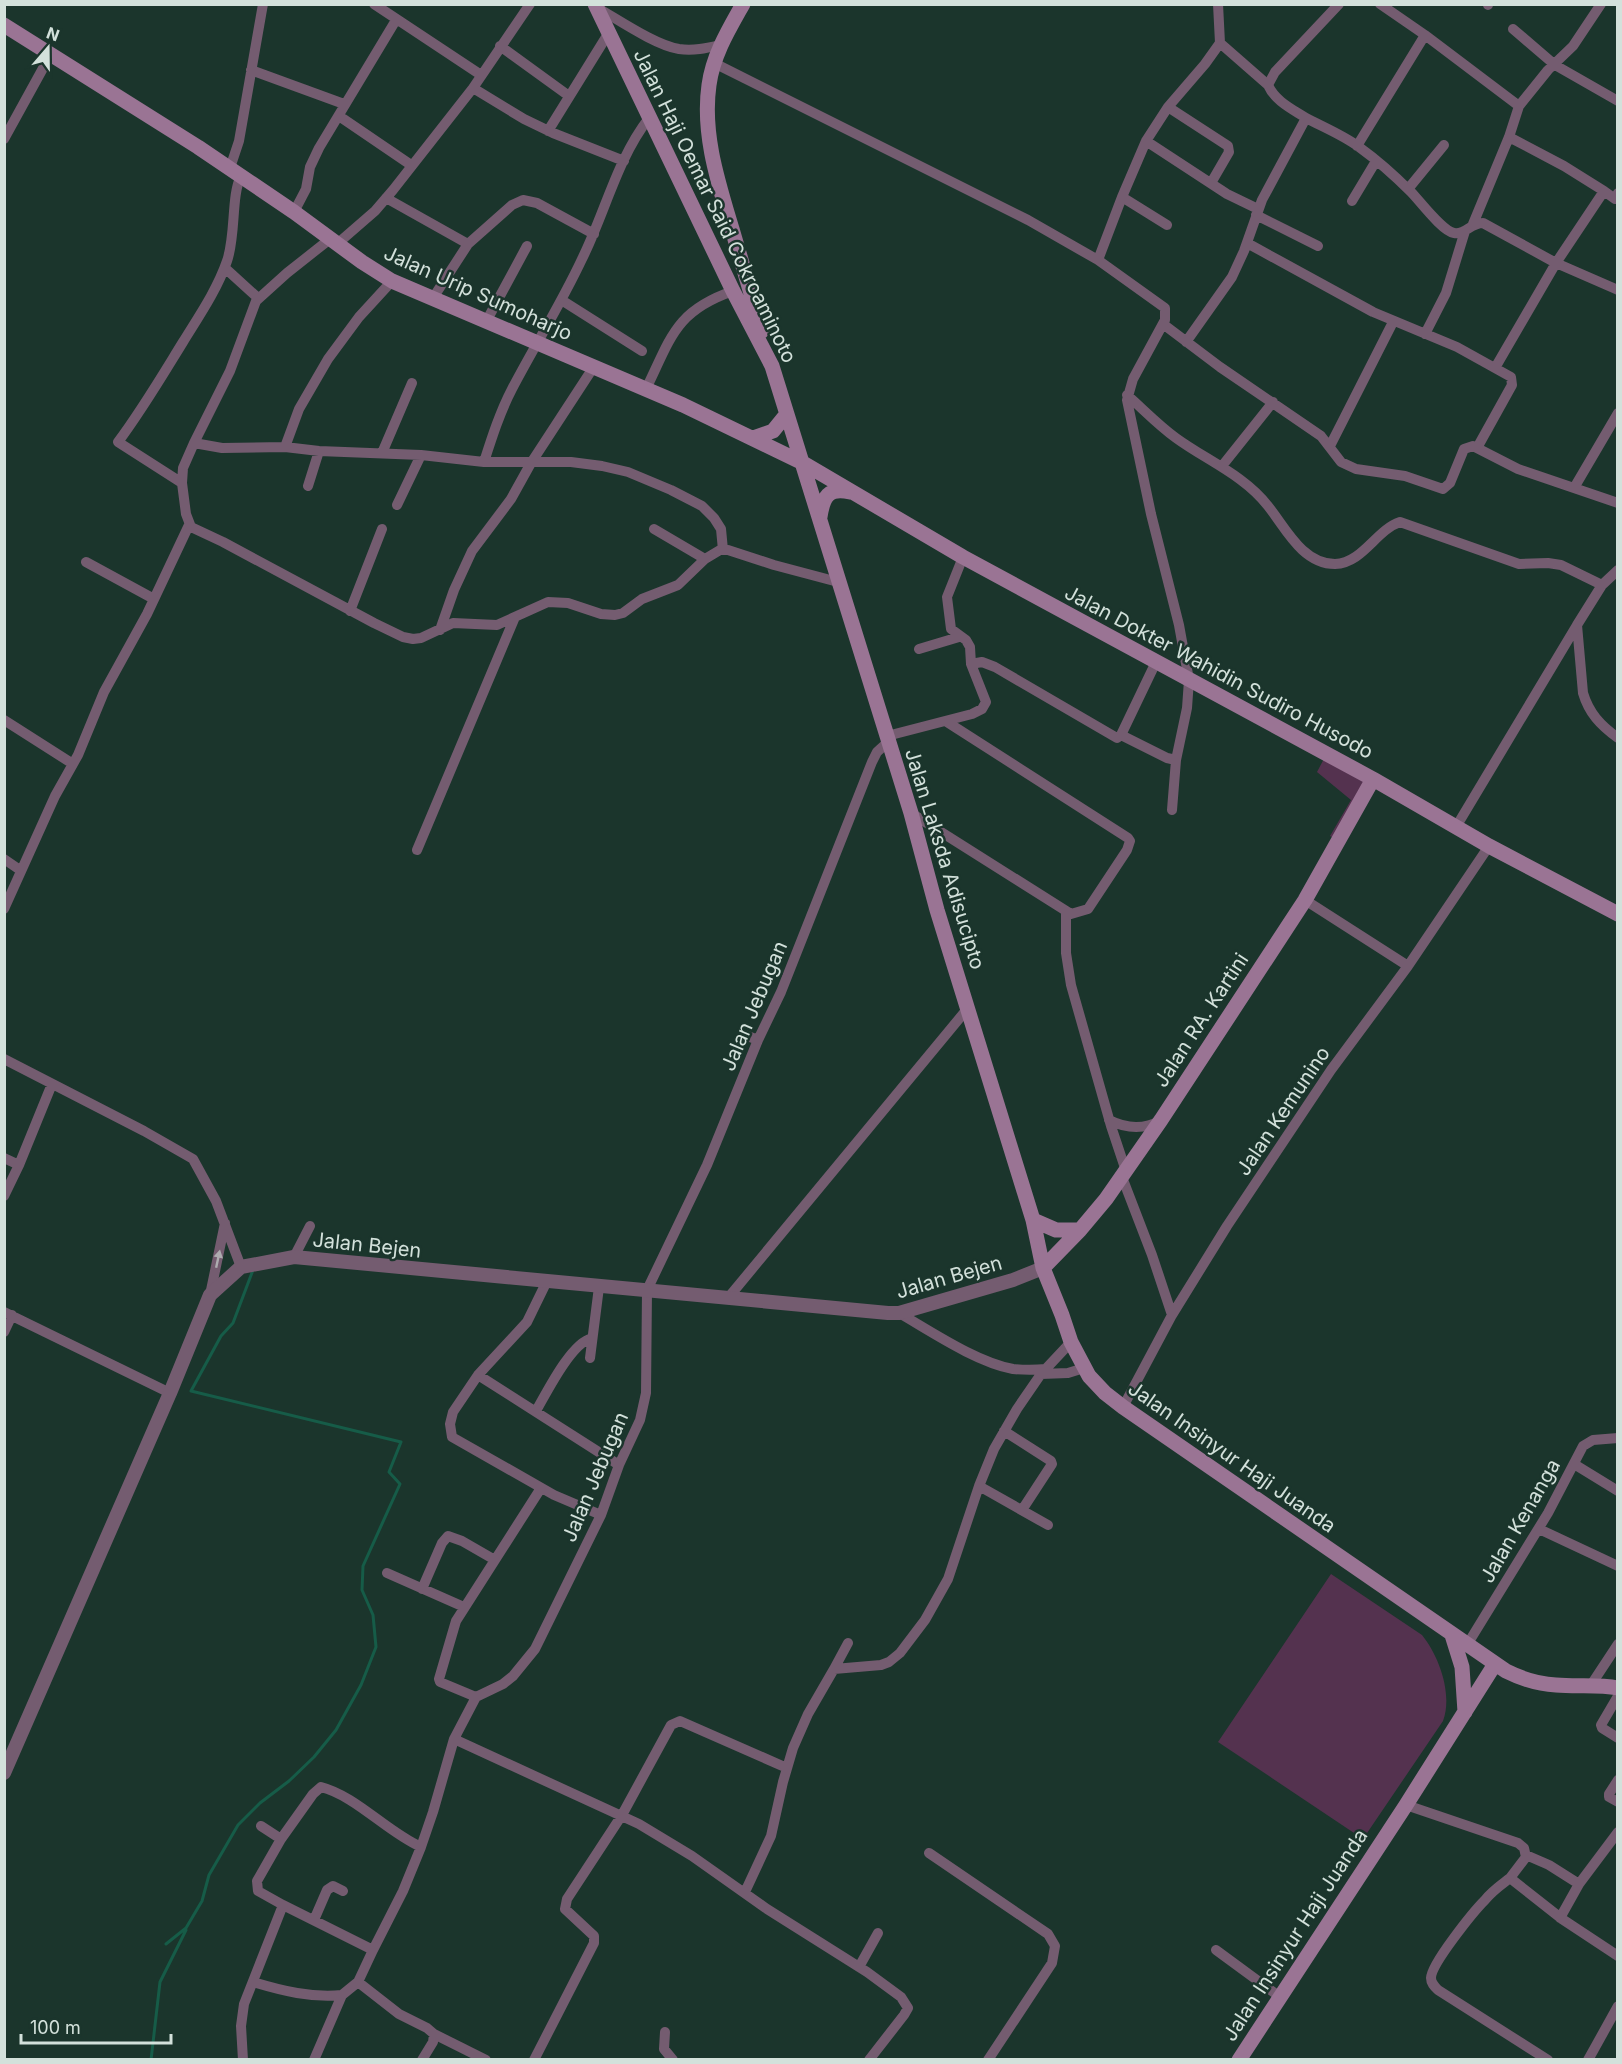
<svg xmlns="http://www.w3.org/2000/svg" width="1622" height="2064" font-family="Inter,sans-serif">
  <rect width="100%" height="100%" fill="#1b352c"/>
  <path fill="#54324f" d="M1327,753L1374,780L1342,843L1330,836L1351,800L1317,772Z
    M1331,1574L1422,1635C1439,1656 1453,1694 1443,1721L1363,1839L1218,1742Z"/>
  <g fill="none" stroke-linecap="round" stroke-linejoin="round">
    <path stroke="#165c48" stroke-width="3" d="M166,1944L186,1928L202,1901L209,1875L238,1825L260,1803L289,1781L314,1757L336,1730L361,1685L376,1647L373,1615L362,1590L363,1566L400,1484L389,1472L401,1442L191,1391L221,1336L233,1323L253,1270
      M151,2060L160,1982L186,1930"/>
    <path stroke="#745c70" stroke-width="10" d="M374,4L481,75
      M1380,4L1425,35L1519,106
      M1488,4V5
      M596,7C619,20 655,45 679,49C694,51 707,48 721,45
      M1513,29L1555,65L1618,101
      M1220,43L1268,85
      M500,46L569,96
      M714,63L1028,220L1098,260L1165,308V320L1133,379L1127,400L1151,514L1179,625L1189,680L1187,708L1176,760L1172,810
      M251,70L344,104
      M473,88L524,119L553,133L624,161
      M1168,107L1228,146L1229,152L1211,183
      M339,116L411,165
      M1306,118C1292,109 1275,101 1268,85L1275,72L1339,4
      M548,131L608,34
      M1509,137L1564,166L1604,191L1556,263L1618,290
      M4,139L47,61L52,56
      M1146,141L1227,194L1258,209
      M1357,146L1425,35
      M230,168L239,141L263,4
      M1408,189L1444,145
      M1604,191L1615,199L1618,193
      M1122,197L1167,225
      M386,198L468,244
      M1352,201L1376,161
      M294,212L306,189L310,167L319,148L396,20
      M1256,215L1318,246
      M1473,224L1509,137L1519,106L1548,70L1573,46L1601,4
      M330,239L287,273L256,301L230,371L194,443L183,468L182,483L186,514L191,527L223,542L374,623L403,637L413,639L421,638L453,623L497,625L548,602L568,603L601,614L615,615L623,613L642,599L678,585L705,559L720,550H728L774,565L838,582
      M1247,243L1373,312L1457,347L1511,377L1512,385L1477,448
      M337,244L375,211L393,190L473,88L530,4
      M1098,260L1122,197L1146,141L1168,107L1205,64L1220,43L1218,4
      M225,268L258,298
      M433,298L468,244L512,205L523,200L537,203L594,234
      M563,301L642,351
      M487,320L527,246
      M1163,324L1220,367L1321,436L1341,462L1356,469L1405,476L1443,489L1450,483L1464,449L1473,446L1518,469L1618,503
      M1425,334L1446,293L1465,231
      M1186,342L1232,277L1244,251L1262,200L1306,118C1323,127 1343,135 1359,147C1377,160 1395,176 1411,192C1420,201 1442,231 1454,233C1466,235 1470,223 1483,223L1556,263L1495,368
      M646,389C671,338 675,311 733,291
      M1127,395C1143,409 1158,425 1176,438C1206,460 1244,475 1268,506C1285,527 1302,564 1335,564C1363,563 1376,530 1400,522L1519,564L1548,563L1561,565L1602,585
      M194,443L222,448L285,447L319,451L421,455L484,462H571L602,466L628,472L671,490L702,506L714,518L721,529L723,550
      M1330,446L1393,322
      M285,447L299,409L328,359L359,317L392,281
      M382,453L412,383
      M484,462C492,437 500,412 512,389C535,345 561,304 582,259C605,213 617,159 649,118
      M1222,466L1273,402
      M182,483L118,442C142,410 162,376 183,342C199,316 217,290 227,261C236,236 231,195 241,176
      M308,486L319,451
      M1574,488L1618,413
      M397,505L421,455
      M654,529L705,559
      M86,562L154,599
      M1618,570L1602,585L1577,625L1583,693C1589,713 1600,725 1618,738
      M350,611L382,529
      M440,630L454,590L472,551L511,499L531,463L593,368
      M919,649L959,637
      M971,664L982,662L995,667L1117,738L1121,735L1156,662
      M4,720L73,764
      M1121,735L1167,758L1176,760
      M887,736L972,714L982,709L986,702L971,664L970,647L966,640L951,629L947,597L963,557
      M911,813L1071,914L1088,909L1127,850L1130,841L1128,838L947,722
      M1456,827L1577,625
      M417,850L515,617
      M4,859L20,870
      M1305,900L1408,966
      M4,909L55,796L78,755L104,692L147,614L189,525
      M1066,912V953L1071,985L1111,1126L1126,1171
      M745,1035L758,1040
      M4,1059L144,1131L193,1159L216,1201L241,1267
      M1109,1120C1127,1129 1144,1130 1161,1120
      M4,1158L19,1165
      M1122,1177L1152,1255L1172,1315
      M4,1196L19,1165L52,1084
      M294,1257L310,1226
      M547,1281L527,1322L478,1375L453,1412L450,1424L452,1437L554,1495L601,1515
      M210,1295L225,1223
      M728,1298L968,1008
      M4,1312L170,1393
      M899,1313C932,1332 976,1362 1013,1369C1024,1370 1035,1370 1046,1369
      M4,1332L12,1315
      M590,1358L599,1287
      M1041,1374L1068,1373L1084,1368
      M478,1375L619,1465
      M1123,1407L1172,1315L1227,1226L1331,1070L1408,966L1489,846
      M536,1411C547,1392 571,1343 592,1338
      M1004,1431L1051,1461L1052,1464L1022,1510
      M1574,1464L1618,1491
      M979,1486L1048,1525
      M1539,1529L1618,1566
      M387,1573L464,1607
      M422,1589L442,1543L448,1536L462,1541L495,1560
      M1467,1645L1548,1513L1583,1446L1593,1440L1618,1438
      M834,1669L848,1643
      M1591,1685L1618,1644
      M1618,1696L1601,1725L1602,1728L1618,1738
      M476,1697L440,1682L439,1679L456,1621L541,1488
      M454,1739L639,1824L692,1856L767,1909L867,1972L901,1997L908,2008L904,2015L869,2060
      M1618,1780L1609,1794V1797L1618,1802
      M1406,1805L1518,1843L1524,1848L1526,1857L1510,1878L1562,1919L1618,1956
      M261,1826L281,1839L257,1881L258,1891L283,1905
      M281,1839L313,1794L321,1787C356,1796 387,1832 421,1847
      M929,1853L1048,1934L1055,1946L1052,1963L988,2060
      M1526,1855L1549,1865L1579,1884
      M1510,1878C1501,1885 1492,1891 1485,1900C1474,1911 1431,1964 1431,1978C1431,1983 1434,1986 1438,1990L1548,2060
      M745,1892L771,1836L783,1782L793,1748L808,1714L834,1669L881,1665L889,1662L900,1653L925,1620L948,1579L979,1486L994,1449L1017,1409L1041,1374L1071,1342
      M1560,1918L1579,1884L1618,1832
      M314,1920L327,1890L333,1886L343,1891
      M1216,1950L1280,1997
      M859,1967L878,1933
      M253,1982C283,1991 311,1998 342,1995
      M358,1982L373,1950
      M665,2032L664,2049L673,2060
      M434,2034L486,2060
      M243,2060L241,2026L244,2004L283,1905L373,1950L403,1891L421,1847L433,1812L454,1739L476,1697L503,1684L513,1676L535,1649L601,1515L619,1465L640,1420L646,1393L647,1290L707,1165L758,1040L781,992L872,762L877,752L888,742
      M314,2060L342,1995L358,1982L399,2014L427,2028L434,2034L433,2042L422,2060
      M534,2060L594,1943V1936L565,1909L567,1899L622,1815L671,1725L680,1721L787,1768
      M1588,2060L1618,2006"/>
    <path stroke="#745c70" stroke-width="14" d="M4,1773L170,1393L210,1295L241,1267L294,1257L888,1313H899L1013,1280L1043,1268"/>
    <path stroke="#9a7494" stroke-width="15" d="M595,4L733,291L772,366L911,813L937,910L1033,1220L1043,1268L1062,1315L1071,1342L1089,1376L1105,1393L1123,1407L1506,1671C1522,1679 1538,1684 1556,1685C1577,1687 1597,1684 1618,1688
      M743,4C729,29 713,55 709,85C702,134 718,182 732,229C742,263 752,297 762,331
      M4,25L198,147L294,212L362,262L392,281L683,405L803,463L963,557L1373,779L1489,846L1618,914
      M753,438L773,431L786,415
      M820,517C823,497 828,487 850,492
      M1033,1220L1056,1230H1080
      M1043,1268L1080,1230L1106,1199L1161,1120L1305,900L1373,779
      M1452,1635L1462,1667L1465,1712
      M1239,2060L1406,1805L1495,1664"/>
  </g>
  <defs><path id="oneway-solid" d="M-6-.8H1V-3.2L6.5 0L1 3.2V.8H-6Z" transform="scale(1.5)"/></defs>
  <use fill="#adacb0" href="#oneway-solid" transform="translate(218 1259) rotate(-78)"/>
  <g text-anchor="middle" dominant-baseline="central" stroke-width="5" stroke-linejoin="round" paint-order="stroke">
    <g font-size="20" fill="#d3e1db" stroke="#1b352c">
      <text transform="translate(715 206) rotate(64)">Jalan Haji Oemar Said Cokroaminoto</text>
      <text transform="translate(478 293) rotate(24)">Jalan Urip Sumoharjo</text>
      <text transform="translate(1219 672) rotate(28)">Jalan Dokter Wahidin Sudiro Husodo</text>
      <text transform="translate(945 859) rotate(73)">Jalan Laksda Adisucipto</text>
      <text transform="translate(754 1006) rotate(-67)">Jalan Jebugan</text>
      <text transform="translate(1201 1020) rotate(-57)">Jalan RA. Kartini</text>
      <text transform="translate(1283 1111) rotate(-56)">Jalan Kemunino</text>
      <text transform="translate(367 1245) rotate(6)">Jalan Bejen</text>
      <text transform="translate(949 1277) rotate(-16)">Jalan Bejen</text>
      <text transform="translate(1232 1457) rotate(35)">Jalan Insinyur Haji Juanda</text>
      <text transform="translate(595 1477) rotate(-67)">Jalan Jebugan</text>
      <text transform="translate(1520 1521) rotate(-60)">Jalan Kenanga</text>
      <text transform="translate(1295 1935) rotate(-57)">Jalan Insinyur Haji Juanda</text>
    </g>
  </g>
  <rect width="1622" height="2064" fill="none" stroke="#d3e1db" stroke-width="12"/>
  <g transform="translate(48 48) rotate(20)" stroke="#1b352c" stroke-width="4.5" paint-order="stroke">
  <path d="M0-4.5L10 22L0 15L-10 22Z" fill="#d3e1db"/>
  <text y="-9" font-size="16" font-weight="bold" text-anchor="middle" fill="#d3e1db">N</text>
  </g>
  <path d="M21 2034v9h150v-9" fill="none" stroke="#d3e1db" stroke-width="3"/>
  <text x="30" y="2034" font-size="18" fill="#d3e1db" stroke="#1b352c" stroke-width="4.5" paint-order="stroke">100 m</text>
</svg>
